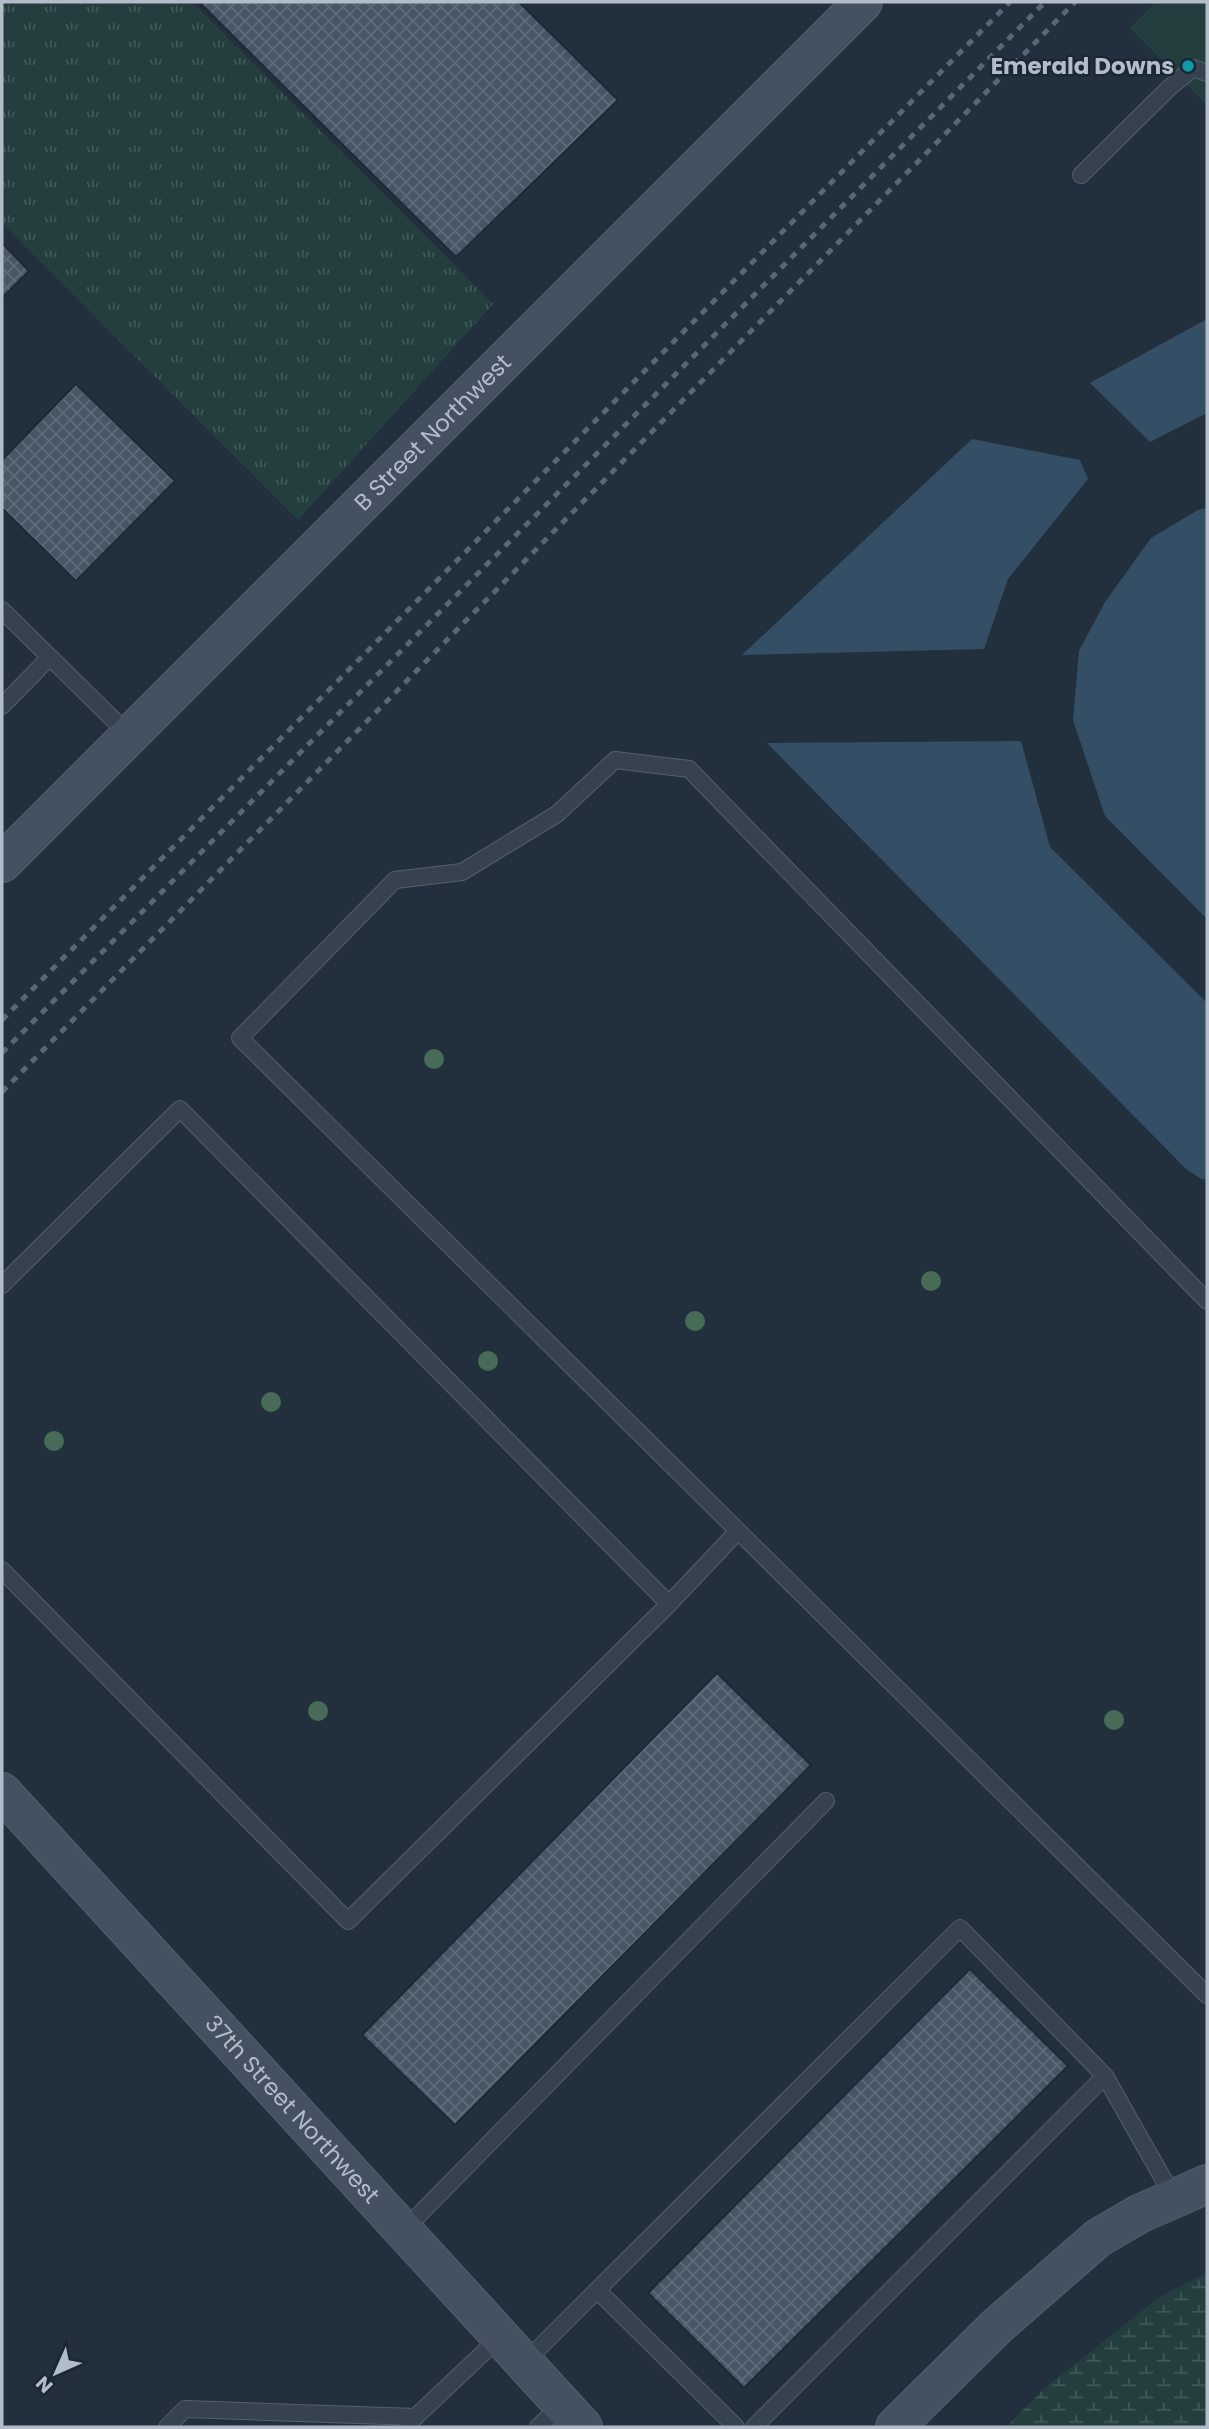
<svg xmlns="http://www.w3.org/2000/svg" width="1209" height="2429" font-family="Poppins,sans-serif">
  <defs>
    <pattern id="grass-tufts" width="24" height="20" patternUnits="userSpaceOnUse" patternTransform="scale(1.75)"><rect width="24" height="20" fill="#243e3f"/><path d="M3 7l-1-3M5 7V3M7 7l1-3M15 17l-1-3M17 17v-4M19 17l1-3" fill="none" stroke="#415859"/></pattern>
    <pattern id="wetland-marsh" width="20" height="14" patternUnits="userSpaceOnUse" patternTransform="scale(1.75)"><rect width="20" height="14" fill="#243e3f"/><path d="M1 5h8M5 5V1M11 12h8M15 12V8" fill="none" stroke="#415859"/></pattern>
    <pattern id="building-cross-hatch" width="8" height="8" patternUnits="userSpaceOnUse" patternTransform="scale(1.75)"><rect width="8" height="8" fill="#465664"/><path d="M0 0l8 8M0 8l8-8" fill="none" stroke="#5e6c79"/></pattern>
  </defs>
  <rect width="100%" height="100%" fill="#22303e"/>
  <path fill="url(#grass-tufts)" d="M2,2H192L493,304L298,520L2,223Z"/>
  <path fill="url(#wetland-marsh)" d="M1207,2273V2427H1006L1047,2386L1161,2296Z"/>
  <path fill="#243e3f" d="M1156,2H1207V105L1130,28Z"/>
  <path fill="#344e66" d="M1207,319V413L1150,442L1090,383Z
    M972,439L1080,460L1088,479L1008,579L984,649L742,655Z
    M1207,508V919L1105,816L1073,720L1079,651L1105,602L1151,538L1198,510Z
    M1021,741L1050,847L1207,1003V1177L1203,1180L1186,1169L767,743Z"/>
  <path fill="url(#building-cross-hatch)" stroke="#1d2935" stroke-width="2" d="M199,2H519L618,100L456,257Z
    M2,243L29,271L2,298Z
    M76,384L175,481L76,581L2,508V460Z
    M717,1673L811,1765L455,2125L362,2035Z
    M970,1969L1068,2066L744,2388L648,2293Z"/>
  <g fill="none" stroke-linecap="round" stroke-linejoin="round">
    <defs>
      <path id="lane" d="M1081,175L1169,88L1193,68L1207,73
        M2,610L129,735
        M2,706L50,657
        M2,1285L180,1109L669,1604
        M1207,1301L689,769L615,760L557,814L462,872L395,880L240,1038L1207,1995
        M2,1570L348,1921L669,1604L738,1531
        M403,2231L826,1801
        M597,2290L736,2427
        M524,2363L960,1928L1105,2076L1174,2198
        M408,2424L500,2337
        M167,2427L185,2409L416,2417
        M538,2427L562,2405
        M754,2427L1105,2076"/>
      <g id="secondary">
        <path id="s1" d="M2,863L863,2"/>
        <path id="s2" d="M2,1792L583,2427"/>
        <path d="M895,2427L997,2326L1098,2238L1139,2214L1207,2184"/>
      </g>
    </defs>
    <use href="#lane" stroke="#54606c" stroke-width="18"/>
    <use href="#secondary" stroke="#54606c" stroke-width="40"/>
    <use href="#lane" stroke="#36424e" stroke-width="16"/>
    <use href="#secondary" stroke="#445161" stroke-width="38"/>
    <path stroke="#586775" stroke-width="5" stroke-dasharray="7 7" stroke-linecap="butt" d="M2,1020L1010,2
      M2,1053L1045,2
      M2,1092L1075,2"/>
  </g>
  <g fill="#486b58">
    <circle cx="434" cy="1059" r="10"/>
    <circle cx="931" cy="1281" r="10"/>
    <circle cx="695" cy="1321" r="10"/>
    <circle cx="488" cy="1361" r="10"/>
    <circle cx="271" cy="1402" r="10"/>
    <circle cx="54" cy="1441" r="10"/>
    <circle cx="318" cy="1711" r="10"/>
    <circle cx="1114" cy="1720" r="10"/>
  </g>
  <circle fill="#0f9aa8" stroke="#1b2733" stroke-width="2.5" cx="1188" cy="66" r="7"/>
  <g text-anchor="middle" dominant-baseline="central" stroke-width="5" stroke-linejoin="round" paint-order="stroke">
    <g font-size="23" font-weight="bold" fill="#b2bdc9" stroke="#1b2733" text-anchor="end">
      <text x="1174" y="66">Emerald Downs</text>
    </g>
    <g font-size="23" fill="#b2bdc9" stroke="#1b2733">
      <text stroke="none"><textPath href="#s1" startOffset="609">B Street Northwest</textPath></text>
      <text stroke="none"><textPath href="#s2" startOffset="430">37th Street Northwest</textPath></text>
    </g>
  </g>
  <rect width="1209" height="2429" fill="none" stroke="#b2bdc9" stroke-width="7"/>
  <g transform="translate(56 2373) rotate(225)" stroke="#1b2733" stroke-width="5" paint-order="stroke">
  <path d="M0-5L12 26L0 18L-12 26Z" fill="#b2bdc9"/>
  <text y="-10" font-size="19" font-weight="bold" text-anchor="middle" fill="#b2bdc9">N</text>
  </g>
</svg>
